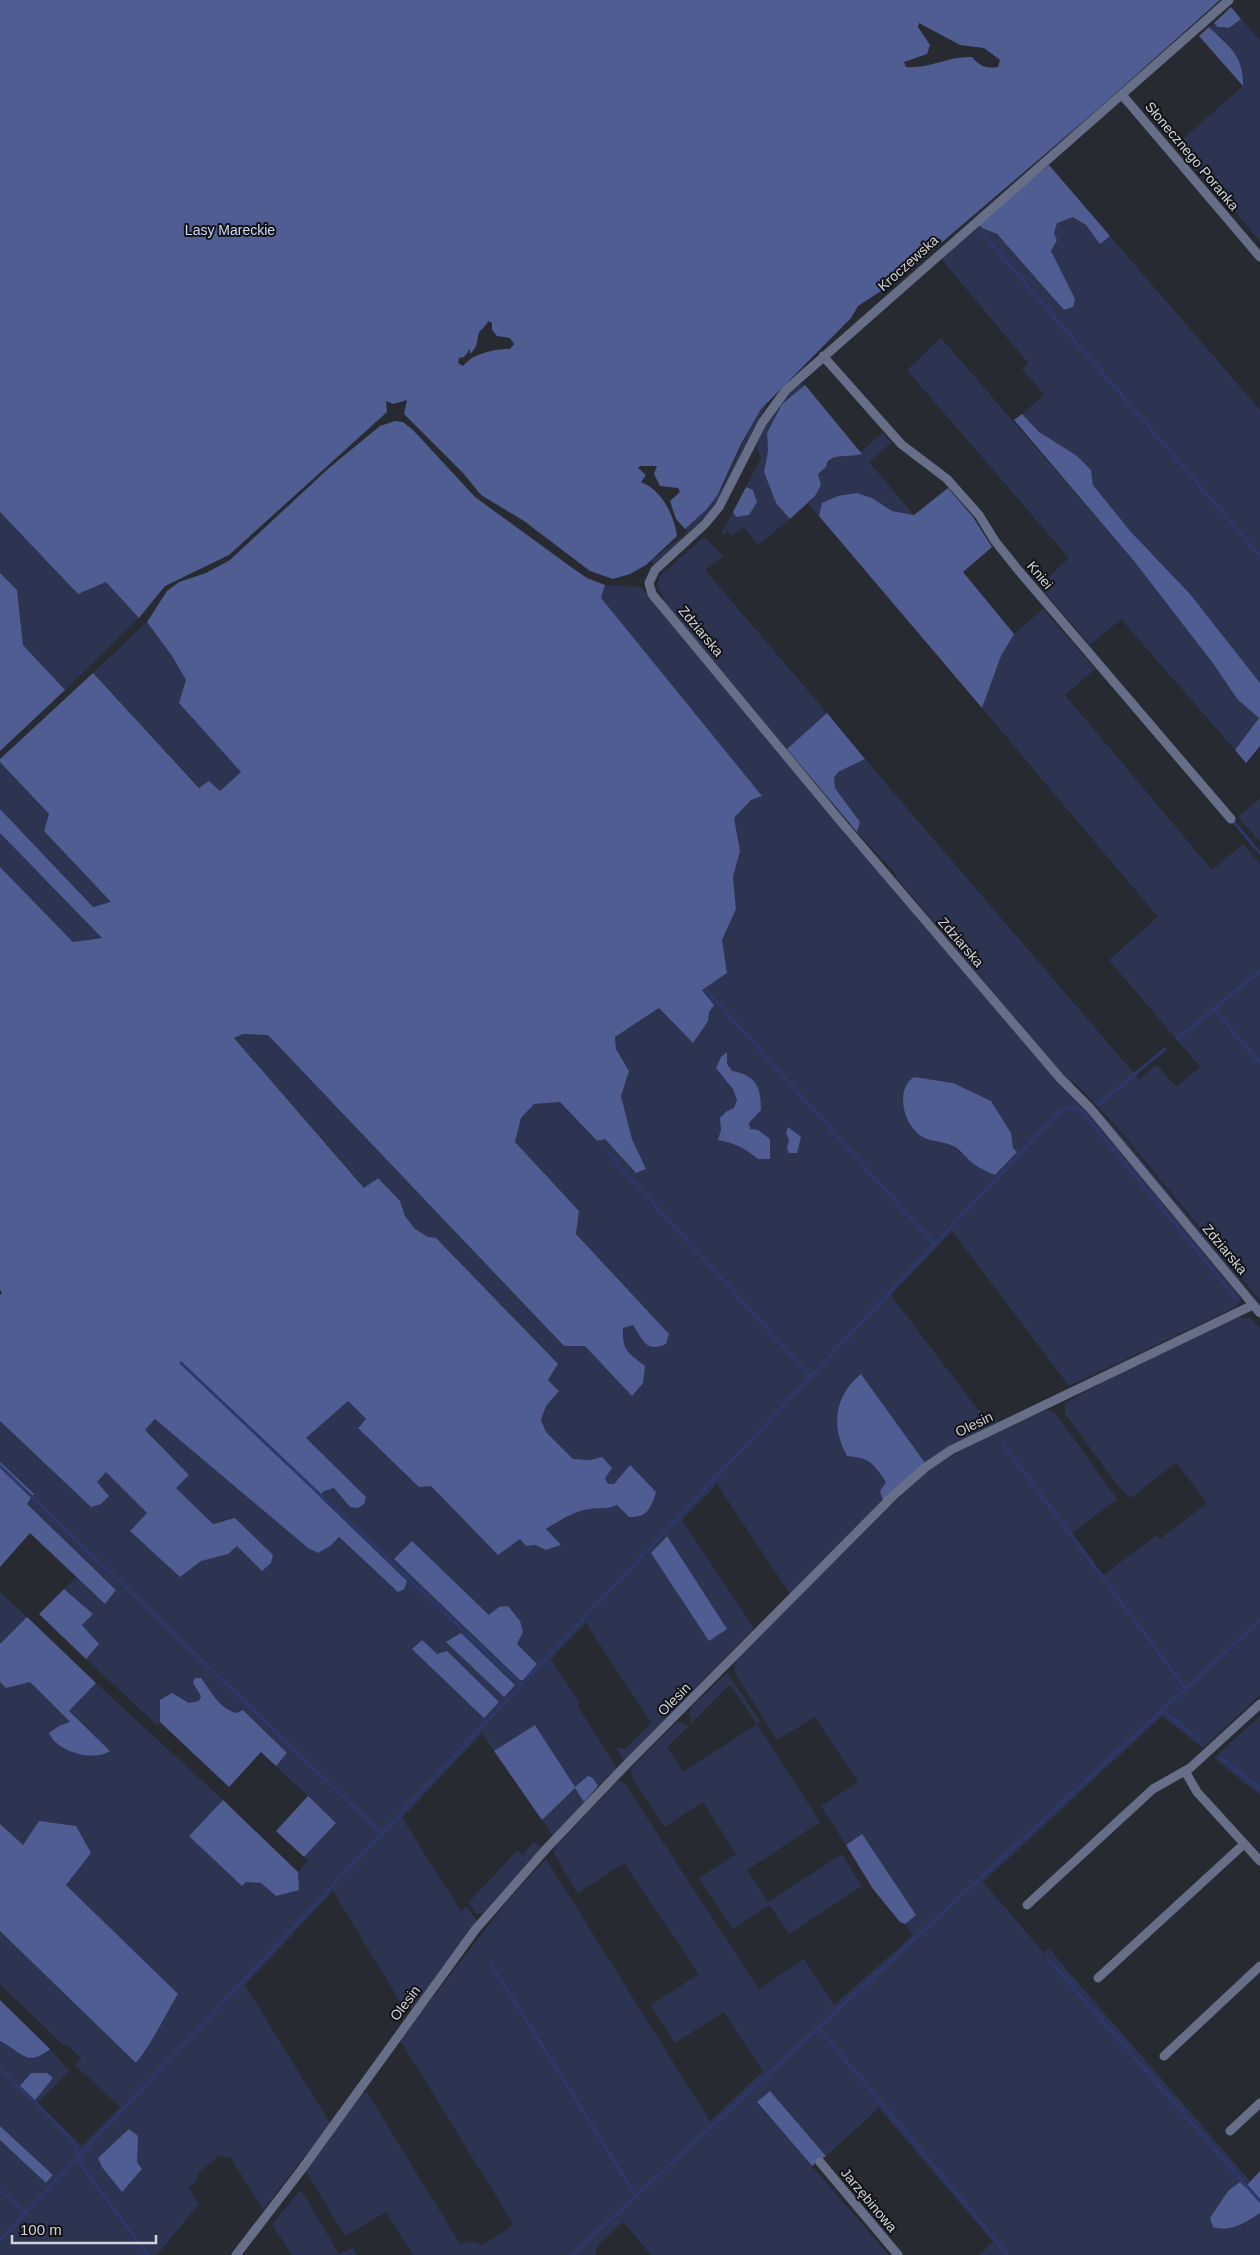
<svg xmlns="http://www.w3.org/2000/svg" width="1260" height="2255" font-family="Arial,sans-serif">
  <rect width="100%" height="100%" fill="#282a31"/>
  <path fill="#2d3452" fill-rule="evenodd" d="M1241,19L1260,40V241L1178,143L1243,86C1245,55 1229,47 1209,27L1214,23L1223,29L1229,28Z
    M1073,216L1086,225L1100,243L1110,236L1260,410V683L1190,594L1131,532L1093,485L1091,470L1039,432L1022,414L1042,397L1043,393L1022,369L1028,363L943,261V257L977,223L982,228L997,234L1064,310L1073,307L1051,251L1057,240L1054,234L1057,222Z
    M941,338L1134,561L1212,662L1238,700L1259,718L1235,750L1121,619L1090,645L1039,586L1069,558L907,370Z
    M798,384L805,385L782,404L767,433L768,451L764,472L776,503L790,519L758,545L743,527L732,536L728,531L724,535L721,533L733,512L736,517L753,490L746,487L761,458L756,445C767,423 780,400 798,384Z
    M768,400L714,508L654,565L651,561L684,535L687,530L685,529C696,519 709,509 717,496C736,465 745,429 768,400Z
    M883,433L891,443L869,462L914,515L892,511L872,498L822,503L819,516L808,504L815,496L818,474L826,467L831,459L844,455L853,457L862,453L860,452Z
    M0,512L78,594L106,582L139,618L65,690L23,645L17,590L0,573Z
    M704,537L723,556L705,570L827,713L787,749L662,600L664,598L657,585L660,576Z
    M605,585L640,587L644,590L759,729L1086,1109L1240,1297V1302L1234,1308L1069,1386L952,1231L891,1295L978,1410L999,1421L925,1463L861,1374C835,1395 830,1427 847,1456C870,1458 873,1464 886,1482L880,1491L883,1501L790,1594L717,1484L682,1520L754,1628L624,1761L616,1748L625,1749L651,1723L586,1623L551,1659L580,1703L577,1705L617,1768L598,1786L593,1778L575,1788L584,1802L553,1836L542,1820L575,1788L535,1725L494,1751L482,1733L402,1818L461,1911L466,1906L476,1919V1925L412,2008H404L333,1891L245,1985L330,2123L263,2210L231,2158L219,2156L199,2172L194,2184L189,2188L199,2204L157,2255H0V2140L46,2183L53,2175L0,2126V2041C22,2052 27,2068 50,2049L69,2071L38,2103L82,2146L120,2107L75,2065L81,2058L68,2046L63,2045L0,1984V1931L136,2063C153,2042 164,2017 178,1995L66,1885L91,1853L23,1846L0,1824V1682L6,1688L30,1682L70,1723L59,1726L110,1751L69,1711L96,1683L223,1800L189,1836L246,1882L261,1883L276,1896L299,1890L298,1872L308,1861L304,1857L336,1823L276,1766L287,1753L237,1714C220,1710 211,1691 201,1678V1696L199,1701L189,1703L172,1693L161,1700L160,1722L157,1725L86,1659L99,1644L82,1625L93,1614L64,1589L76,1577L105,1604L116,1590L27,1504L34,1494L0,1462V1421L91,1507L97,1482L106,1472L147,1513L131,1530L180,1577L201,1561L225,1519L213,1524L176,1488L189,1475L145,1430L156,1419L308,1548L330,1546L338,1537L398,1592L406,1581L319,1496L324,1491L334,1488L350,1507L306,1438L348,1401L366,1420L358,1427L431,1486L498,1555L520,1539L546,1550L560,1546L546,1530C559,1521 573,1511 590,1509C601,1507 606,1510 617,1505L630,1465L614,1484H608L590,1460L573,1459L546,1432L541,1420L546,1406L559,1391L548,1380L558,1365L428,1237L415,1229L405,1216L400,1201L377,1178L365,1188L234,1038L243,1034L268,1035L564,1346H585L632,1395L645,1366C628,1353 622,1350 623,1327L633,1325L648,1346L669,1334L576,1234L579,1211L515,1142L521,1118L534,1104L560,1102L596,1141L605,1139L636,1173L646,1169L632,1139L621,1096L629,1071L616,1049L615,1037L660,1008L693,1042C709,1021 711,1016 702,990L727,973L722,940L736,909L733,877L740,851L734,818L751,800L601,598ZM914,1077L953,1083L1011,1133L1013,1148L974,1164L952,1145ZM666,1536L727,1629L709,1640L651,1553ZM412,1541L489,1615L520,1639L517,1643L520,1680L394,1559Z
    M1043,609L1095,669L1065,695L1212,870L1243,844L1260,864V1300L1117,1127L1075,1083L1072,1085L1056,1067L896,877L895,873L857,832L860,822L835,788L834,778L838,772L865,759L1139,1079L1157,1065L1176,1087L1200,1067L1109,960L1158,917L982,708L1001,656L1014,634Z
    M147,622L172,656L186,680L179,703L242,772L220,791L200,788L93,673Z
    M0,762L49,814L44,831L111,902L93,907L0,809Z
    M1260,798V842L1238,817Z
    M0,833L102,938L73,942L0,867Z
    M1075,1087L1116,1129L1260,1304V1308Z
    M1240,1316L1242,1319L1250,1317L1260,1328V1695L1203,1748L1162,1716L983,1882L1044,1953L1049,1949L1250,2181L1244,2187L1240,2182L1228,2191L1210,2218L1241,2225L1260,2213V2255H979L993,2242L879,2108L826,2156L770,2091L757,2103L889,2255H651L623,2222L598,2245L595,2255H413L386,2212L345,2236L306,2171L360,2094L367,2092L460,2244L470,2241L483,2245L514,2225L400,2040L508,1900L546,1859L710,2121L763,2071L724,2012L675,2043L651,2005L699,1974L624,1863L578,1893L554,1854L556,1846L618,1781H623L759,1989L804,1959L834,2005L912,1936L905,1924L916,1915L861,1834L846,1845L821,1806L858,1782L815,1717L777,1740L738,1678L734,1670L736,1658L910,1486L938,1463L993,1434L1047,1410L1057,1415L1117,1499L1072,1533L1103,1575L1157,1535L1160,1539L1207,1503L1176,1462L1131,1498L1119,1487L1065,1414V1403L1111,1378Z
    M0,1592L27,1617L0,1644Z
    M727,1673L761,1722L757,1724L820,1822L747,1870L768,1902L842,1854L862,1886L789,1934L769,1905L733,1929L699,1878L736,1854L703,1802L665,1827L633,1779L631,1772L633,1766L677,1722L689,1726L667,1747L683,1772L757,1724L732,1687L728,1686L692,1723L689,1714L691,1707Z
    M1260,1716V1795L1214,1758Z
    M534,1842L540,1848L485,1912L476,1914L469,1902L518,1850L522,1855Z
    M301,2190L339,2254L353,2248L357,2255H292L272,2224Z"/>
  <path fill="#4f5d92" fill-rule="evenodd" d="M0,0H1220L1099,108L899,279L858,306L851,318L761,409L741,444L717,496L706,510L685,529L676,519L670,501L680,492L678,488L660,486L654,474L657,466H640L638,468L646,475L641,482C662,490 674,515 677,536L646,565L630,574L613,579L590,571L524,521L481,495L463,473L404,414L407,400L393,404L386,401L387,412L229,555L165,586L139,618L106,582L78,594L0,512ZM919,23L960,45L984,48L1000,60L998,67C987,69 979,66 972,57C948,56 929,69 906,67L904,62L927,54L930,45L918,27ZM488,321L492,323V330L497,336L510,338L514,344L510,349C494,349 474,353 463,366L458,363L459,358L464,357L470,349V354C480,345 476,337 480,331C483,328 486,326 488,321Z
    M1231,7L1241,19L1229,28L1218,27L1214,23Z
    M1209,27C1229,47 1244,55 1243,86L1199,36Z
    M1049,165L1110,236L1100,244L1086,225L1073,217L1057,223L1054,234L1057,240L1051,251L1075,299L1073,307L1064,310L997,234L982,228L977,223Z
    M805,385L862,454C850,458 838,453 828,461L826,467L818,474L821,485L815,496L790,519L776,503L764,472L768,451L767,433L782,404Z
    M1022,414L1039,432L1077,456L1091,470L1093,485L1131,532L1190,594L1260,683V746L1246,763L1235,750L1259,718L1238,700L1212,662L1134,561L1014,420Z
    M395,421L403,422L413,430L475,497L571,567L587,578L605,585L601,598L762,796L751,800L734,818L740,851L733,877L736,909L722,940L727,973L702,990L714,1005L709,1012L708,1021L693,1043L659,1008L615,1037L616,1049L629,1071L621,1096L632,1139L646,1169L636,1173L605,1139L597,1141L560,1102L534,1104L521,1118L515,1142L579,1211L576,1234L669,1334L666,1344C646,1353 643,1340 633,1325L623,1328C622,1350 628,1353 645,1366L643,1383L632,1396L585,1346H564L268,1035L243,1034L234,1038L364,1188L378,1178L400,1201L405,1216L415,1229L428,1237L436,1238L558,1364L548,1380L559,1391L546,1406L541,1420L546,1432L573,1459L590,1460L602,1457L612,1468L605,1478L608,1484H614L630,1465L656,1492C651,1508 647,1518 629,1517L617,1505C606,1510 601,1507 590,1509C574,1511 559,1521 546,1529L561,1545L546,1550L535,1545L526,1546L520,1539L498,1555L431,1486L419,1487L358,1428L366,1419L348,1401L306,1438L366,1497L364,1504L358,1508L350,1507L334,1488L324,1491L319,1496L407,1581L404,1589L398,1592L339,1537L330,1546L318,1553L308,1548L155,1419L145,1430L189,1475L176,1488L213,1524L235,1518L273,1555L271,1563L262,1571L237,1546L228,1554L201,1561L180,1577L130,1531L147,1513L106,1472L97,1482L109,1496L101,1504L91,1507L0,1421V1295L2,1293L0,1290V867L73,942L102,938L0,833V809L93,907L111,902L44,831L49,814L0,762V759L93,673L199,788L209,781L220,791L241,772L179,703L186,680L172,656L147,622L167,591L179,582L206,573L230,560L329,468L380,426Z
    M746,487L753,490L757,502L749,515L736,517L733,512Z
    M948,488L973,517L992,547L963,572L1014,634L1001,656L982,708L819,516L822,503L838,496L857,493L872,498L892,511L914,515Z
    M0,573L17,590L23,645L65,690L0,751Z
    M827,713L865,759L838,772L834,778L835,788L860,822L857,832L787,749Z
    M727,1052V1064L732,1071C756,1075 761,1087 761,1110L749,1123L750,1129L758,1130L770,1139V1159H758C745,1148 734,1143 718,1140L721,1130L720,1118L727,1111L734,1108L737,1100L733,1089L716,1068L721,1057Z
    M914,1077L953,1083L991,1101L1011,1133L1013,1148L1017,1152L995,1175C988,1172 981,1169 974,1164C966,1159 960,1148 951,1145C941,1141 931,1142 921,1136C903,1124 895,1089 914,1077Z
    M788,1127L801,1137L797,1153H789L787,1148L789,1140L786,1133Z
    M861,1374L925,1463L883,1501L880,1491L886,1482C873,1463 870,1458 847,1456C830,1426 835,1395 861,1374Z
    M0,1462L34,1494L27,1504L116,1590L105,1604L30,1533L0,1567Z
    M667,1536L727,1629L709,1641L651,1553Z
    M412,1541L489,1615L499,1607L508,1606L520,1621L523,1632L517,1644L537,1664L523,1680H520L394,1559Z
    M64,1589L93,1614L82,1625L99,1644L86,1659L39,1614Z
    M27,1617L96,1683L69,1711L110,1751C93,1762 57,1752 49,1733L59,1726L70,1722L30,1682L6,1688L0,1682V1644Z
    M461,1633L515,1685L504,1697L446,1642Z
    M422,1640L437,1654L447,1651L499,1702L484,1718L412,1649Z
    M195,1678H201C211,1691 220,1710 237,1713L243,1710L287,1753L276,1766L261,1752L229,1787L160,1722V1700L172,1693L189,1703L199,1701L201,1696L193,1683Z
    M535,1725L575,1787L588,1776L593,1778L598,1786L584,1802L575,1788L542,1820L494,1751Z
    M308,1796L336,1823L304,1857L276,1831Z
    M223,1800L298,1872L299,1890L276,1896L261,1883L246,1882L242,1886L189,1836Z
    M39,1821L76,1826L91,1853L66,1885L178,1994C164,2017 153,2042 136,2063L0,1931V1824L23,1845Z
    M862,1834L916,1915L905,1924L900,1922L873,1889L846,1845Z
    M0,2000L50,2049C27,2068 22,2052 0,2041Z
    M31,2073H47L53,2078L35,2100L20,2086Z
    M770,2091L826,2156L812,2166L757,2102Z
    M0,2126L53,2175L46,2183L0,2140Z
    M129,2129L138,2136L137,2162L142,2169L122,2192L102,2167L98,2158Z
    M1260,2171V2213C1246,2222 1231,2233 1213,2227L1210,2218L1228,2191L1240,2182L1245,2187Z"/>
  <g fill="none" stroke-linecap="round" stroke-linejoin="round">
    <path stroke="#2d386a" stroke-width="3" d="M983,234L1260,556
      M1231,819L1260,853
      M706,990L935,1245
      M1214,1009L1260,1063
      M1177,1039L1260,971
      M1098,1105L1165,1049
      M605,1150L810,1376
      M181,1363L521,1685
      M1003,1444L1186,1689
      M0,1466L382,1834
      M1162,1710L1199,1740
      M1220,1757L1260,1789
      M490,1962L636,2196
      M1051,1962L1260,2201
      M818,2027L1008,2255
      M0,2069L49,2116L73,2142L82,2166L148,2255
      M0,2190L25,2213
      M0,2240L1058,1113L1068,1108H1078L1085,1115L1235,1297
      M572,2255L1260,1620"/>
    <path stroke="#676f88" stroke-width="9" d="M1229,0L786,390L762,423L719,507L705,524L655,570L649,583L652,594L657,600L842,823L1060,1078L1090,1108L1260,1313
      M1123,96L1260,257
      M823,356L901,444L947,479L979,515L995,541L1019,571L1231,819
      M1185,1771L1197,1792L1260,1861
      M1027,1905L1153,1789L1190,1768L1260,1704
      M1098,1978L1244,1844
      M1164,2056L1260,1966
      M1230,2131L1260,2103
      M820,2162L898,2255
      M236,2255L302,2169L475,1930L545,1850L623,1768L895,1494L926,1467L951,1450L1253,1305"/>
  </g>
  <g text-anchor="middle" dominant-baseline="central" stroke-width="4" stroke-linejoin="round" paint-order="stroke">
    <g font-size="14" fill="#d1d2d7" stroke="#121316">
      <text transform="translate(1192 156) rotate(50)">Słonecznego Poranka</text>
      <text transform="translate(908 263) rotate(-42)">Kroczewska</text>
      <text transform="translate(1040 575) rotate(50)">Kniei</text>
      <text transform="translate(701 631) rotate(50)">Zdziarska</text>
      <text transform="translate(961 942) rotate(49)">Zdziarska</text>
      <text transform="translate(1225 1249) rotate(50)">Zdziarska</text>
      <text transform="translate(974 1424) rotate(-26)">Olesin</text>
      <text transform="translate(674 1699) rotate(-45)">Olesin</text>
      <text transform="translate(405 2003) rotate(-53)">Olesin</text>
      <text transform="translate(869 2200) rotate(50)">Jarzębinowa</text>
    </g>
    <g font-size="14" fill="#cfd9fa" stroke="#121316">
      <text x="230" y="230">Lasy Mareckie</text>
    </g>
  </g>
  <path d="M12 2235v8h144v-8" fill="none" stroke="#d1d2d7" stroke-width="2.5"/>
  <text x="20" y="2235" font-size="15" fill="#d1d2d7" stroke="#121316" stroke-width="4" paint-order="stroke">100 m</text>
</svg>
